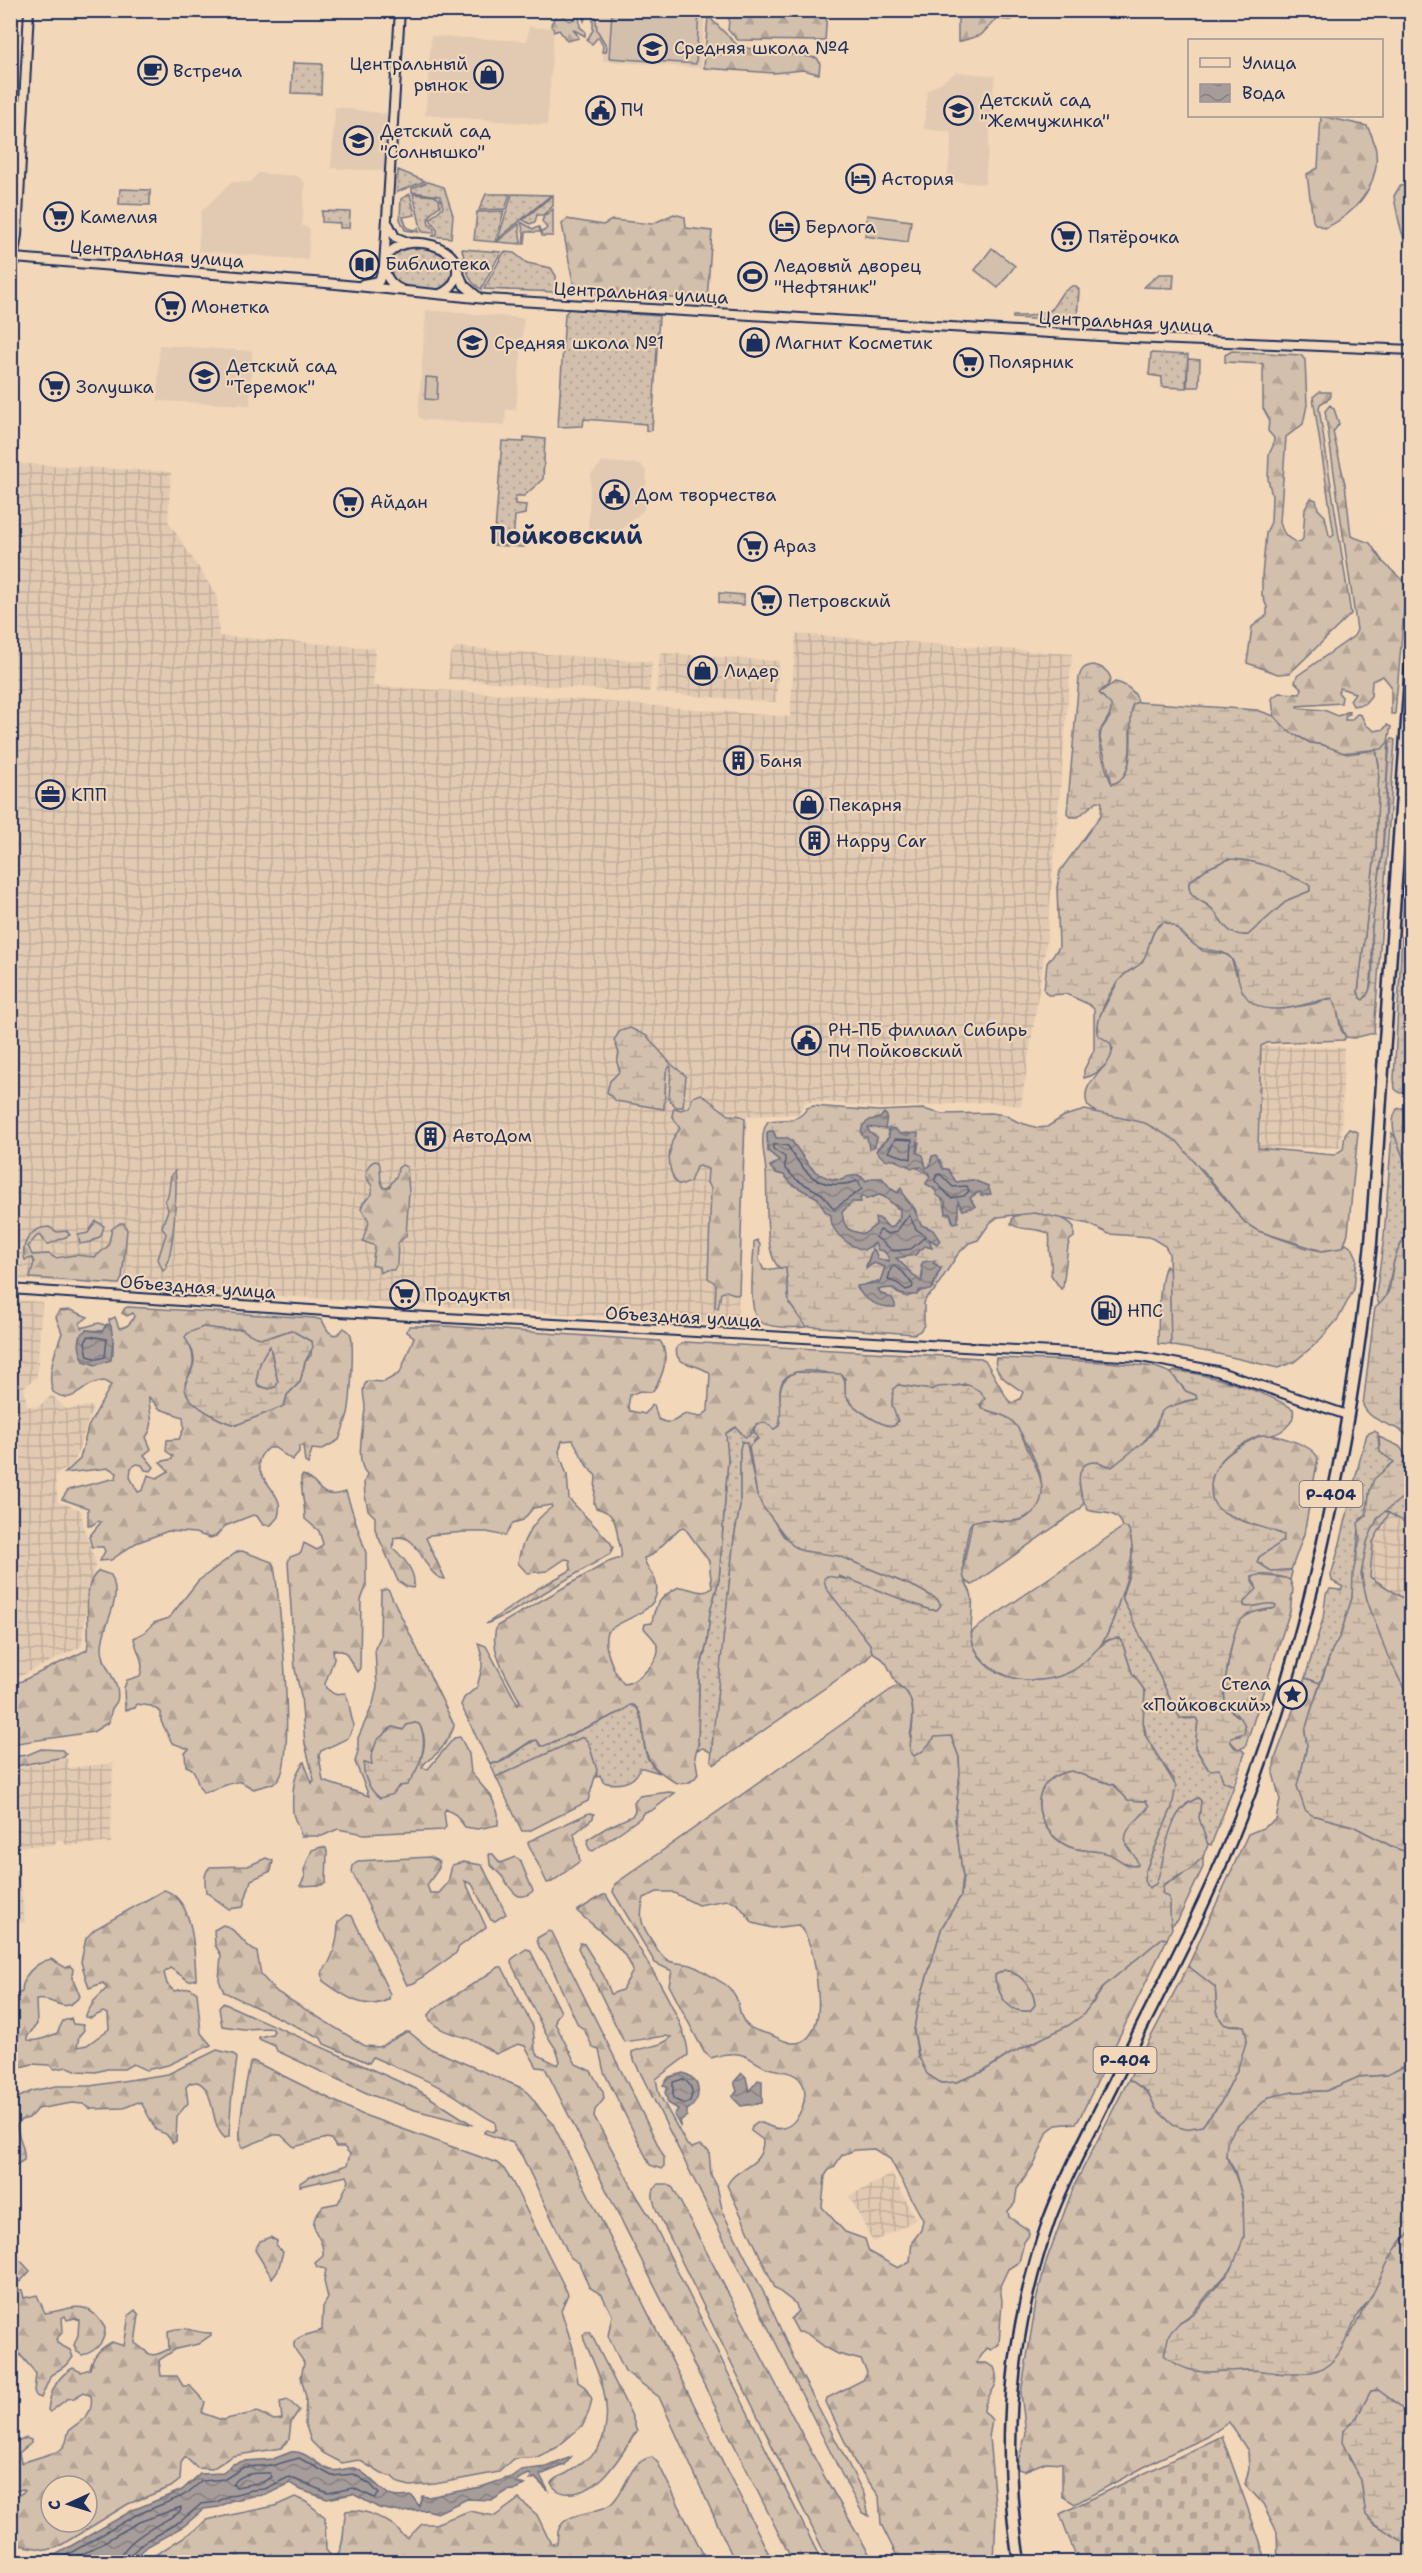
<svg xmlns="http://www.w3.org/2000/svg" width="1422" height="2573" font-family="'Shantell Sans',sans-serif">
  <defs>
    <pattern id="industrial-grid" width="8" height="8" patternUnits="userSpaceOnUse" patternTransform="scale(1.5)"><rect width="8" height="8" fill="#e2cab2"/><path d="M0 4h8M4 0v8" fill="none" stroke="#c1ae9c"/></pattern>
    <pattern id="grass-dots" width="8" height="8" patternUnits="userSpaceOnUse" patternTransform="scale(1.5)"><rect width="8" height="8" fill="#d2bfac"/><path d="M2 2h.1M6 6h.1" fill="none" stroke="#b4a496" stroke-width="1.8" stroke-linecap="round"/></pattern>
    <pattern id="forest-firs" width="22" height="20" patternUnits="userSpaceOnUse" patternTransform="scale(1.5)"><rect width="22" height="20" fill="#d2bfac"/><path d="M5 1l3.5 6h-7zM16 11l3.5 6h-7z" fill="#b4a496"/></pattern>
    <pattern id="wetland-marsh" width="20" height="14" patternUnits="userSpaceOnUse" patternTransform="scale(1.5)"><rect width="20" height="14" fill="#d2bfac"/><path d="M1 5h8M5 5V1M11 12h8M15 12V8" fill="none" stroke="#b4a496"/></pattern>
    <pattern id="cemetery-stones" width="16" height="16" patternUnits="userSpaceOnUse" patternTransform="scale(1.5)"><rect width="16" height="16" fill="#d2bfac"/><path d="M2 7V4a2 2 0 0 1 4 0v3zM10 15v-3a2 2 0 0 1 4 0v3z" fill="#b4a496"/></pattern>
    <pattern id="water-waves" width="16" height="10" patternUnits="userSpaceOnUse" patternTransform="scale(1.5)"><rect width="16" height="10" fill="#a69c99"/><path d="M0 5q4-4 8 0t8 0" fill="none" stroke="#868080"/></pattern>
  </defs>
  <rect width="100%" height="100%" fill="#f2d7b9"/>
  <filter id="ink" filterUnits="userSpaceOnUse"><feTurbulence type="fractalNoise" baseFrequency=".0167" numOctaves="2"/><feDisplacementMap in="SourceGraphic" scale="12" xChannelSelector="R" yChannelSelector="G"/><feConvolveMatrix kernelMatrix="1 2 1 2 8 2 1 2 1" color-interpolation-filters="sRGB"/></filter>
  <g filter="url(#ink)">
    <path fill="#e2cab2" d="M593,11H705L701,68L603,61V36L594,35Z
      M529,27L554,28L547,125L425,115L431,36L527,41Z
      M957,72L995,76L985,184L947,181L952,138L950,132L924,129L927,91Z
      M335,107L387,114L384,171L331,168Z
      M258,173L298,176L305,183L302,225L310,229L308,260L198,251L201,212L231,182H251Z
      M426,310L524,318L516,410H506L505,425L423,420L418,416Z
      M159,345L252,351L250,405L158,401Z
      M603,462L641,464L647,473L644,510L613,537H600L588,530L591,474Z"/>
    <path fill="url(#industrial-grid)" d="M11,463L171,472L168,521L217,596L219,636L375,648L373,686L536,696L790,717L796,634L1072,654L1047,938L1021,1106L986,1102L887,1108L806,1101L798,1114L747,1116L737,1325L11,1279Z
      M456,647L652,662L649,693L448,679L450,656Z
      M660,653L779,661L776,702L656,693Z
      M1262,1046L1344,1048L1341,1148H1259Z
      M11,1300L42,1302L37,1377L24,1387L27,1406L38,1407L52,1395L66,1409L93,1406L74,1464L55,1476L58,1502L81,1510L84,1529L96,1563L88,1589L82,1646L11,1681Z
      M1389,1513L1411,1527V1603L1370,1577L1373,1542Z
      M67,1758L69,1768L113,1763L111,1843L66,1845L63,1840H57L54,1845L11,1847V1769Z
      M11,1870H19L25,1922L11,1924Z
      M892,2174L916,2220L873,2242L849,2196Z"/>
    <path fill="url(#grass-dots)" stroke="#767785" stroke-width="1.5" d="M293,63L322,64L321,94L291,93Z
      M398,170L425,181L397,192Z
      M428,182L444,187L453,215L451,238L432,236L437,234V230L430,219L443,207L440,196L412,192V188Z
      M120,189L150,190V205L119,204Z
      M410,194L415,215L403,217L407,228L414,230L418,228L419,232L405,230L400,219L401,199Z
      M413,194L434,196L439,199L440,206L433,211L428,219L429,224L434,229V233L422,232Z
      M486,194H510L505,209L479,210Z
      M512,194L551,195L498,239Z
      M553,195V206L543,215H537L535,222L530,224L523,220Z
      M553,209V236H542L541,232H526L525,244H523L524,234L521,222L533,229L539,227L540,231H544L547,228L542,221L544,216Z
      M322,211L350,212L349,228H340V223L322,222Z
      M504,211L495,242L474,240L477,212Z
      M519,224L521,244L497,242Z
      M410,246L443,250L454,265C454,270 454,276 452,280C445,294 407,291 396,283C394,281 392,278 390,276V259L402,248Z
      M462,249L501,252L481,289C467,283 465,262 462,249Z
      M504,252L514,253L527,263L551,268L556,276V292L484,289Z
      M1159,274H1174L1173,288L1144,287Z
      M1072,286H1076L1079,290L1077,318L1074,321L1013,318V316H1029L1051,310L1062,293Z
      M569,309L659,316L652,430L646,431V424L584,419L583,426L558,427L565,314Z
      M1151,353L1188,355L1186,388L1162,387V377L1149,375Z
      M524,437L545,439L543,479L524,496H515V504L526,505L525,514L515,516L513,542L524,543V547L494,545L502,441L524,442Z
      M719,593L744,595V605L719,603Z
      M1389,739L1382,855L1372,928V973L1369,992L1363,1000L1360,998L1358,991L1376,846L1379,766L1376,750L1388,742Z
      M1405,882L1412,902L1411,1091L1400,1093L1395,1089L1394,1079Z
      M1392,1133C1411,1156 1412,1208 1404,1237C1402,1244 1397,1250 1395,1258C1390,1273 1390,1288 1383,1303L1379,1305L1376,1295L1384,1237Z
      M736,1427L742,1434L753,1433L754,1430L758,1436L748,1449L747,1444L740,1449V1507L734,1538L712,1753L703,1748L696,1750L698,1745L699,1675L707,1643L710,1611L719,1580L728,1459L725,1436L726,1433Z
      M1374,1431L1378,1433L1379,1448L1394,1462L1385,1469L1370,1490L1366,1516L1360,1519L1352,1598L1340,1636L1332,1650L1320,1683L1305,1678L1323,1619L1326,1594L1330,1589L1341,1590L1343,1587L1332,1581L1331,1575C1346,1529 1353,1480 1367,1434Z
      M1411,1486V1520L1406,1523L1389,1513L1382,1512L1402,1498Z
      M1122,1591L1123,1599L1177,1713L1185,1719L1196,1718L1198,1722L1195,1748L1208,1769L1219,1768L1227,1783L1234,1786L1211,1845L1206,1843L1199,1818L1201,1801L1198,1798L1186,1804L1156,1885L1149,1888L1144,1880L1145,1872L1172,1807L1174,1779L1148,1743L1143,1721L1145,1691L1132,1673L1122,1642L1110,1639L1102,1643L1111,1627Z
      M630,1705L637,1708C649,1730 635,1754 660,1773L643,1768H640C635,1784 617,1786 603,1782L600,1775L596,1777C597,1768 589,1741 583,1737L496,1777L490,1763C506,1767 521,1743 537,1740L539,1744H550L623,1711Z"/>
    <path fill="url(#forest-firs)" stroke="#767785" stroke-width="1.5" fill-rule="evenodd" d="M556,11H567L568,15H562L569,21L575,19L579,11L580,27L585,31V36L574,30L579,38L567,41L559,30L553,32L554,31L551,24L556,15Z
      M581,11H595L597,30L607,47L606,52H602L603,46L598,37L592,44L587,40L593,30V13L588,11L584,21Z
      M730,11H827L825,41L738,40L728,30Z
      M961,11V10L1027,11L1010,20L996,19L981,35L958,42V15Z
      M708,16L739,47L817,58L820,63L819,74L803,70L774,73L704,68Z
      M1321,116L1367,126C1391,167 1365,210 1325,228L1315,224L1313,221L1307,174L1318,168Z
      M1407,185L1412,187L1411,237L1409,240H1405C1401,234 1395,204 1394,196L1400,186Z
      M674,214L685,217L686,228L712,231L707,300L586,293L573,282L562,224L567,219L603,225L612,220L652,224Z
      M1232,351L1301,355L1305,360L1307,405L1303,424L1286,437L1280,521C1282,533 1287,539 1299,543L1303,539L1305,509L1311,498L1316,500L1318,509L1325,516L1329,535L1331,537L1334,535L1313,397L1319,392H1330L1331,395L1330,398L1320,404L1319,408L1351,614L1290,673L1278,674L1247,663L1252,627L1267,615V607L1262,595V576L1266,533L1271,522L1272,496L1268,479L1269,454L1273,446L1274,438L1268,431L1269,419L1263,408V364L1225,362V355Z
      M1330,405L1334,409L1339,424L1333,432L1345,484L1351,536L1370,543L1383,562L1402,580L1406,588L1395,714H1391V686L1383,676L1372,681L1371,696L1364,704L1353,706L1350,700L1355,693L1340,688L1338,692L1342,697L1341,703L1297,706L1298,708L1324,710L1338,716L1349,711L1350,714L1346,715L1345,720H1351L1357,714L1361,715L1366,725L1375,731L1384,729L1387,725L1391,727L1388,742L1382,749L1340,753L1323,745L1311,743L1288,731L1274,716L1272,698L1279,693L1300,694L1302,689L1295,682L1297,676L1354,636L1357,630L1325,411Z
      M1115,682C1125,684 1136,691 1138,702L1133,704C1130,710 1132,712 1133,718C1133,723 1130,728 1130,732C1130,748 1133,779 1112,784L1100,739L1101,730L1110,717L1104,698L1099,693Z
      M1228,859C1258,859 1280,870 1306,883L1310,886V891L1288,900L1248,935C1226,937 1224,922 1212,909C1202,899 1187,899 1189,882L1206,869Z
      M1164,922L1174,925L1182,935L1203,951L1225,954L1231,958L1236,974L1283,1009L1313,1004L1332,998L1335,1001L1341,1030L1346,1037L1344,1040L1267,1043L1261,1046L1258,1148L1334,1155L1343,1149L1345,1134L1349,1129L1358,1132L1348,1233L1343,1248L1322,1251L1258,1231L1245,1223L1203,1170L1116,1117L1098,1114L1088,1106C1077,1082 1110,1071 1113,1048L1098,1035V1019L1120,978L1142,961L1155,929Z
      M701,1094L729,1115L741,1116L745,1119L739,1294L737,1295L726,1291L721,1293L718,1309L715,1308L716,1284L708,1278L711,1188L707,1183L708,1169L700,1166L696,1167L690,1182L683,1185L676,1183C666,1167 667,1142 680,1129L672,1115L674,1108L681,1110L689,1107L693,1097Z
      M375,1161L379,1162C382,1171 378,1180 384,1188L389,1187L397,1175L398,1168L402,1165L407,1167L409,1192L406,1236L398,1243L397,1264L394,1270H386L380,1273L379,1267L372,1265L375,1246L363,1241C365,1222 376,1228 361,1209L363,1203L372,1194V1186L366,1177C367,1170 367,1164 375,1161Z
      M175,1171C178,1184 173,1256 166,1264L167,1267L163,1271L158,1259L166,1234L162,1227L168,1210L165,1200L168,1196L171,1175Z
      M1024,1213C1040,1213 1064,1214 1074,1227V1237L1070,1240L1068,1246L1063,1287L1061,1289L1051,1275C1052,1266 1051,1263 1050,1255C1048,1248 1051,1242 1049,1234C1036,1226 1022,1232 1011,1224L1013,1217Z
      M96,1221L104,1226L101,1236L91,1242L80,1244L78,1235L88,1233Z
      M120,1223H124L127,1230L122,1278L119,1284L30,1278L34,1262L32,1258L25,1260C20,1244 31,1227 49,1227L57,1232L67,1231L70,1235L47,1245L41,1236H37L28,1246L32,1255L49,1254L55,1258L75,1255L95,1257L108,1246L112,1229Z
      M757,1240L760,1245L759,1260L764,1270L786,1267L789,1303L806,1327C795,1328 767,1328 759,1321C747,1311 754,1258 754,1242Z
      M1166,1266L1170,1270L1171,1345L1158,1344C1158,1328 1159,1278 1166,1266Z
      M128,1307L314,1318L322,1320C325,1325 329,1338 338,1334C340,1333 342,1330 344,1328C348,1331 349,1330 351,1335C354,1346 351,1406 347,1417C344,1425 342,1432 339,1440L321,1450L312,1449L308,1464L305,1462L303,1446H299V1452L292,1460L275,1448H268C243,1468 275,1485 279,1503C280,1507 279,1513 278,1517L271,1525H263L257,1516L253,1515L225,1526L216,1536L210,1538L195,1533L168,1531L136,1543L111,1560L100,1561L105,1551L103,1547H92L89,1537L101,1522L98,1521L91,1526L88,1525V1508L62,1499L68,1490L116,1478L117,1473L109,1468L65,1473L80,1459L88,1427L111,1385L104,1381C81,1382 76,1408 53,1392C46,1375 56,1349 62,1333L56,1317L59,1311L70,1310L88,1317L80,1323L81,1328L99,1323L105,1325V1331L86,1330L80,1337L84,1361L96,1365L113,1355V1340L109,1320L115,1317L119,1328C126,1328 132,1323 134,1316L133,1313L127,1316L122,1313L125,1308ZM211,1328L226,1330L242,1329C261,1344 269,1337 291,1330L312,1342L311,1355L305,1362L300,1382L287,1395L284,1406L236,1425C210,1418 197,1406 185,1383C193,1369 196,1361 190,1346ZM149,1397L160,1409L183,1417L184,1428L179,1439L167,1440L166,1451L173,1456L172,1459L160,1462L169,1471L157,1478L148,1475L143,1490L138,1492L130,1477L131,1468L137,1464L142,1465L145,1470L151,1471L154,1467L144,1455L151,1449L146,1437C157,1423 148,1411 149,1397Z
      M410,1326H445L660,1341C671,1356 662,1379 652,1392L640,1391L630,1395L628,1407L630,1411L645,1414L651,1406L654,1405L658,1419C671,1426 675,1420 685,1414L700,1417L708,1411L710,1374C700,1362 672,1368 677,1347L684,1342L981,1358L985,1360L1008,1400L1012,1403L1020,1399L1023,1392C1012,1384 992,1375 996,1358L1108,1362L1155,1367L1171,1373L1186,1391L1196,1395L1197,1399L1185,1401L1160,1415C1153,1437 1131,1456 1112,1467L1098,1462L1079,1484L1084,1502L1081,1508L972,1585L965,1581L962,1574L972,1522C989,1515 1011,1527 1027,1517C1035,1512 1043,1483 1040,1474C1036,1461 1021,1429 1011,1420C1003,1413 991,1413 981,1408L982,1402L965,1384L931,1390L899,1385C887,1402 894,1405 898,1421L894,1426C882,1427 852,1408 847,1397C844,1392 845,1384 845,1378C825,1371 777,1360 780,1396C781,1408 784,1418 777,1429H772L766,1423L754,1427L749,1436L745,1437L736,1427L726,1433L728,1459L719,1580L710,1611L707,1643L699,1675L698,1745L695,1756L698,1774C693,1782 687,1785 678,1783C672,1782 670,1779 666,1776C630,1754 653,1721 634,1705H630L623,1711L544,1746H541L537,1740L531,1741L498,1763H490L486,1757L461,1705L464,1698L477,1687L482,1668V1657L478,1643L486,1646L518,1705L520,1702C510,1682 487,1649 497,1626L608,1562L621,1558C622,1549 620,1546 618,1538C616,1522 614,1512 596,1508L594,1503L596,1476L587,1466L573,1440L562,1441L559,1452L567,1475L569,1499L610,1542L613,1547L610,1554L508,1614L486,1624L539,1588L571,1570L570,1560L565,1559L547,1571L527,1573L518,1563C521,1540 534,1520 552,1507L551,1505L533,1508L523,1520L513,1523L505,1536L487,1532H465L430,1535L426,1538L445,1579C423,1578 421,1530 394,1538L393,1548C403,1557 418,1574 413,1588L407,1587L398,1581L375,1529V1517L368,1510L365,1495L364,1483L367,1474C354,1462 364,1425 365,1408C365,1398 360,1390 367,1381L384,1382L400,1373L414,1337L406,1331ZM684,1527L709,1561L712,1588C702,1597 691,1587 679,1587C662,1595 654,1605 652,1623L645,1624L644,1628C649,1635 656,1639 658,1648C660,1662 636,1683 624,1684C614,1674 602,1645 607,1632C622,1617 663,1613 656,1583C654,1573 645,1567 644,1558L652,1555L680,1528Z
      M270,1346L278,1382L276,1387L269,1389L258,1385C254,1374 263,1353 270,1346Z
      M1261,1435C1274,1433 1313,1445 1318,1458L1304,1534L1291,1570L1271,1571L1257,1562L1259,1557L1283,1541L1284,1539L1280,1533C1266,1531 1254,1525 1241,1520C1233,1516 1222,1513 1216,1507C1212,1502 1211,1496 1211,1489C1210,1459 1238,1447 1261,1435Z
      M742,1441L747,1444L757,1495L784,1537L839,1556L917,1588L937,1599L941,1605L937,1610H930L839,1576L855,1624L870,1644L872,1652L867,1659L715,1764L711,1761L713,1735L734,1538L740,1507V1449Z
      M303,1475C322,1483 317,1501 346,1492L366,1553V1587L361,1600L360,1668L357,1672L345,1652L333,1649L334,1659L325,1684L326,1688L334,1694L345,1693C351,1703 349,1714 354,1725L348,1738L321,1751L319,1755L323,1781L369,1796L355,1762L358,1751V1738L373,1704L377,1687L375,1648L380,1638L381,1591L386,1589L389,1591L454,1725C454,1731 441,1751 436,1754C430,1760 425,1760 422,1768L428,1769L454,1738L460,1737L469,1754L471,1773L491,1796L498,1813V1825L477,1829L465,1827L456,1815L446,1809L444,1812L446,1827L443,1830L364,1834L338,1829L322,1836H301C300,1828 294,1820 293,1813C292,1796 292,1776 304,1762L312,1783L314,1780L305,1744L301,1696L295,1669L288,1562L290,1557L301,1553L304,1543L317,1550L323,1544L319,1531L305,1519C305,1505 301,1492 301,1477ZM415,1723L419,1725C437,1752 405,1790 380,1798L369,1784L365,1763L372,1765V1751L389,1729L393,1727L404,1730L407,1725Z
      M1385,1511L1389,1513L1373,1542L1370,1577L1411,1603V1703C1396,1686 1362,1597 1362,1574C1361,1558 1366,1543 1372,1529C1376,1522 1378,1514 1385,1511Z
      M1123,1527L1128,1528C1137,1547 1129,1572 1123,1590C1114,1614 1110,1640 1089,1659C1079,1669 1063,1677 1049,1680C1019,1687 974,1668 971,1634L975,1629Z
      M242,1551L272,1562L274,1566C280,1602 296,1753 279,1779C275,1785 262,1786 254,1789C249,1787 246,1784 241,1782C234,1780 214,1791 203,1792C194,1784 200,1770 186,1766L185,1753L189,1749L172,1743L161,1721V1712L151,1706L137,1704L135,1708L125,1710L124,1688L127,1680L140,1676C146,1661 136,1652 134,1638L145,1632L154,1623L169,1618L198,1581L237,1552Z
      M99,1571L111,1575C124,1601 102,1623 102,1648C102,1668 122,1682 117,1701C116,1704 113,1706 112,1709C110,1713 110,1718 109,1722L93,1732L11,1744V1686L87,1650C92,1630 79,1584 99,1571Z
      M1255,1575L1287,1578L1290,1580L1293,1589L1290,1611L1245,1747L1238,1749L1230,1741L1231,1737L1240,1736L1237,1715C1232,1711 1226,1708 1225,1701C1222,1692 1233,1630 1239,1622C1246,1612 1261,1609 1273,1609L1275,1606L1273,1604L1252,1608L1244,1606V1602L1256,1586L1252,1579Z
      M1305,1678L1320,1683L1305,1731L1307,1745L1303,1764L1312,1815L1353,1826L1395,1848L1411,1853V2063L1387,2075L1359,2077L1326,2091L1293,2092L1226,2156C1245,2188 1254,2237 1231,2269C1224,2278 1216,2285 1209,2293C1199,2305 1194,2314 1180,2322L1241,2370H1268L1282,2375L1349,2337L1393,2251L1411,2231V2414L1378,2390L1371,2391L1357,2417L1343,2431L1349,2459L1361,2480L1366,2515L1375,2524L1409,2544L1411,2547V2562H1278L1277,2532L1263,2504L1245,2484L1249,2469L1248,2451L1229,2422L1207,2437L1159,2459L1075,2504L1062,2496V2463L1046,2462L1024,2471L1018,2469L1017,2464L1026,2434L1021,2393L1037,2297L1047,2259L1074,2186L1129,2079L1148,2093L1156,2109L1202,2126L1220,2104L1238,2068L1240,2025H1225C1214,2014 1217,2002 1215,1987L1188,1966L1248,1834L1263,1828L1276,1820L1280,1800L1273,1773L1275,1759Z
      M896,1686L905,1690C916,1704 913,1720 910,1737L951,1736L959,1757L960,1773L955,1819L963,1877L961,1896L942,1927L917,2010L914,2031L918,2057L941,2083L956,2082L982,2072L1010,2054L1036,2042L1093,2003L1104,1986L1162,1938L1167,1939L1079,2119L1076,2123L1056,2125L1048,2131L1035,2163L1017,2189L1015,2203L1008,2211L1009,2217L1028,2230L1029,2235L1024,2242L1019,2262L1008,2269L1000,2286L1002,2301L999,2344L991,2350L987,2348L976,2363H986L994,2367C1003,2390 985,2391 984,2411L992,2420L989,2437L996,2515L994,2562H901L899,2560L881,2524L879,2496L854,2461L826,2402L827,2398L863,2380L867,2372L861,2360L838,2354L825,2347L806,2333L798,2332L791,2319L798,2311L796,2304L775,2288L727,2185C737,2165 763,2169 763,2140L751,2131L752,2126L757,2122C766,2123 774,2131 784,2128C800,2123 811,2094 801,2081C795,2071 778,2071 768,2068C757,2065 749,2055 738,2054C728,2053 721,2055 711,2058L704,2052L669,1985L672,1971L655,1963L613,1892L615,1884ZM657,1892H672L698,1905L727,1900L738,1904L753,1923L772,1928L798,1925C814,1941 816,1972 818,1994C820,2012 816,2045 792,2043C785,2042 777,2037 771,2035C763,2032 752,2031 746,2024C735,2012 744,2000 726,1985C723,1983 695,1966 691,1965C684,1963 676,1964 669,1961C662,1957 658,1951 654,1944C642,1926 638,1920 644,1898ZM874,2149L890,2159L923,2220L921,2230L912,2242L910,2261L898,2268L869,2252L865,2239L845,2232L822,2207L825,2176L828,2171L834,2167L842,2155L855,2150Z
      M583,1737L588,1742L597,1770L588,1801L529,1831H522L496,1777Z
      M41,1749L62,1750L66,1754L64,1757L11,1767V1757L27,1755Z
      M1071,1771L1114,1785L1128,1800L1146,1801L1149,1806L1140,1817L1126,1845L1138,1860V1865C1127,1869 1119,1858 1109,1855C1092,1848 1078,1854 1061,1842C1030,1820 1030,1777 1071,1771Z
      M669,1792L675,1793L651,1811L644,1812L640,1818L593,1851L590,1850L587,1844L588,1839L606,1828L632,1816L635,1811L634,1803L639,1796Z
      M589,1813L594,1814L593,1818L574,1834L580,1861L552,1882L547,1883L528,1843L529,1841Z
      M321,1847L326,1848L327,1852L326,1883L321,1885L300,1886L305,1876L304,1870L312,1850Z
      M489,1854H493L500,1863L515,1857L520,1860L533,1891C517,1904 512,1890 504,1879C500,1873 494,1869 490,1864Z
      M430,1857L439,1862V1868L427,1885L430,1893H439L448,1883L452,1865L463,1862L482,1865L506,1914L495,1921L491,1920L472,1884L465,1881L486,1927L459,1947L456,1953L414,1983L407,1985L352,1872L353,1866L358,1861Z
      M1203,1857V1867L1178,1920L1172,1925L1169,1921L1170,1902L1162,1893L1164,1884L1176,1879Z
      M266,1858L273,1861L271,1871L251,1880L243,1907L229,1909L206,1892C205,1883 203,1873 210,1867L248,1866Z
      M164,1890C194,1899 194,1949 196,1975V1979L189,1981L170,1968L164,1973L167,1984L174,1991L190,1988L197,1993L201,2033L211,2045L168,2065L146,2070L133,2064L124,2069H107L96,2072L78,2071L68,2067L55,2069L49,2065L32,2064L11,2070V1997L22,1992C22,1975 35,1963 51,1959L66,1968L70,1966L73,1969L72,1978L80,1996C63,2017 55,1996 36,2000L37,2024L27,2037L28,2040C39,2042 47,2037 57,2033L63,2021L71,2018L73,2024L83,2025L84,2030L79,2036L77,2047L87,2045L109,2029L108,2014L103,2012L91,2018L85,2017L94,2001L107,1988L103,1983L89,1988L81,1962L86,1938L95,1929Z
      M603,1895H606C626,1929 689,2020 688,2055L656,2079L659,2094L687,2145L692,2148L700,2145L709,2151L711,2175L717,2186L723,2213L766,2297L800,2372L864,2494L869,2516L862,2512L847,2485L632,2056V2052C644,2046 663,2047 671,2037L665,2036L624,2042L578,1948L580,1943L584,1944L604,1976L611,1994L622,1990L633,1971C627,1948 593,1927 577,1911Z
      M347,1915L352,1916L390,1994L389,1999C366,2013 341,1994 323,1981L322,1971C334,1961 338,1937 338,1922Z
      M223,1925C237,1928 243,1946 257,1952L261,1975L277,1992L365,2046L380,2047L406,2032H409L429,2048L524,2089C535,2099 540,2112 552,2122L773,2562H735L659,2397L625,2371L608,2336L612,2315L602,2295L589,2287L579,2263L570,2257L522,2156L513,2143L484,2133L487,2130L493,2132L496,2129L495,2122C484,2117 476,2111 467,2104C443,2085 401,2070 373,2057L369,2063L324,2044L321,2038L224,1992L219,1980L221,1955L215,1945L214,1930Z
      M549,1931L552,1932L664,2157V2166L661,2169L650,2165L604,2072L599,2050L593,2048L584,2029L578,2025C568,2004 559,1984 550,1963C546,1953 537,1949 537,1938Z
      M526,1949L530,1950L561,2012L556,2018L555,2023L576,2064L591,2071L603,2092L604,2099L595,2110L594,2116L638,2198L652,2220L822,2562H793L545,2068L537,2067L525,2046L518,2044L496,2054C489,2050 482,2045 475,2041C461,2035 434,2032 428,2016L434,2009L499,1967H502L533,2027L535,2050L538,2055L558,2065L560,2061L556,2049L546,2034L511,1963L512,1959Z
      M1004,1970C1020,1972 1034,1989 1035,2005L1030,2011C1008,2014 1000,1998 995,1979V1975Z
      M223,2003L418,2090L473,2125L415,2110L371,2095L277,2051L275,2046L259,2039V2037L272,2034L274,2031L272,2028L243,2029L222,2026L219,2008Z
      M217,2050L233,2054L237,2058L231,2103L229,2136L225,2138C209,2125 216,2088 197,2082L190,2083L186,2087L188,2103L177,2116L176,2141L173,2143L166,2134L156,2130L142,2104L138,2102L124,2108L91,2109L83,2104L72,2103L37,2109L29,2118L21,2120L17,2125C17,2137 26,2147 24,2160L11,2168V2101L32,2091L56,2086H90L168,2074Z
      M253,2061L361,2114L497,2163L504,2169L513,2183L568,2294L561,2310L573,2348L578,2382L585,2387L592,2399L589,2411L583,2425L556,2448L537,2457L513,2459L499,2472L435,2484L410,2486L399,2483L391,2476L382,2474L359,2460L342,2463L323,2453L311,2441L305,2423L306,2397L301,2377L304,2363C302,2357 295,2352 294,2346C292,2335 315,2334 322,2330L323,2307L328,2298L324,2281L326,2269L317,2267L315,2263L323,2256C325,2233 301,2230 323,2206L338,2203L349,2181L347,2176L300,2186V2183L309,2177L347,2165L350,2154L344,2147H336L331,2139L327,2138L294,2147L281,2135H274L242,2148C235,2135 247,2080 250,2063Z
      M658,2184H668L673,2188L824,2476L874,2562H829L656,2209C653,2200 650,2191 658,2184Z
      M270,2237L277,2241L276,2246L283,2252L278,2270L272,2278L255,2250L260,2241Z
      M11,2261H21L30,2271L20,2282L11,2279Z
      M11,2289L22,2290L24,2298L37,2295L45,2313C74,2309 87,2297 105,2328C105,2342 96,2352 82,2355L76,2351L74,2345L78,2335L79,2320L75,2318L67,2320L65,2316L62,2318L63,2332L56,2339L57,2343L70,2350L73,2357L68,2364L51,2375L41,2398L36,2396L34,2391L36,2374C31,2366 22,2359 18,2351C8,2328 10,2315 11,2289Z
      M135,2310L139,2315L135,2343C151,2354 148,2360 169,2349L168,2331C189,2324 193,2334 211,2333V2335L198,2344L176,2349L159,2360L161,2376H177L183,2386H190L205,2402L202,2413L222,2420L257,2412L274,2420L282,2419L280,2402L288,2400L299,2410L291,2422L289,2439L281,2448L232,2456L212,2469L197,2468L185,2457L181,2463L180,2480L171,2487L128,2504L58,2547L47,2550L19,2545L11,2555V2500L25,2491L22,2489L11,2493V2445L26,2438L31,2440V2443L19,2453L21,2463L59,2451C68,2444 66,2439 69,2430C82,2420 94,2415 91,2396L84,2392L74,2398L67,2399L50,2412L48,2410C50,2393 57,2376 73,2368L81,2372L90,2369C93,2356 99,2349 112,2342L124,2346L129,2315ZM51,2486H87V2522H51Z
      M586,2332H590L631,2414L637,2431C620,2455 601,2496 565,2493C558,2492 554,2489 551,2483C555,2477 560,2477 567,2473C576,2468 584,2460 593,2454C599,2450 602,2441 604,2434C613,2400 597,2370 584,2340L583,2335Z
      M652,2457L658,2463L707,2562H144L198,2528L206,2520L275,2506L295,2497L306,2502L325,2517L326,2550L332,2557L338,2555C346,2538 342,2528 346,2511C361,2508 380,2517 393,2525C399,2529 400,2536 408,2538L422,2524H435L469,2511L495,2516L519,2499L537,2515L551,2544L557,2543C558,2539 557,2532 559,2529C565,2511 601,2515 613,2502C628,2487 629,2461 652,2457Z"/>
    <path fill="url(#wetland-marsh)" stroke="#767785" stroke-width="1.5" fill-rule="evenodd" d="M1094,665C1102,667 1108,670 1111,679L1108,685L1099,693L1111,705C1112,717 1104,721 1100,732C1097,742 1107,775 1112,784C1141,777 1126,721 1133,704L1138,702L1257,710L1274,716L1288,731L1310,743L1323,745L1347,754L1376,750L1379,766L1376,846L1358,991L1360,998L1363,1000C1378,988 1371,948 1372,929C1374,906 1379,880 1382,857C1386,819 1386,780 1390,742L1392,739L1395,740L1374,1033L1354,1038L1346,1037C1338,1024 1339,1007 1332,998C1306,1002 1261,1024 1243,992C1237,982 1238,967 1231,958C1223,948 1206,953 1196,946C1186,939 1177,924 1164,922C1148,930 1151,949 1142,962C1137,968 1128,970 1123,976C1111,988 1095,1018 1098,1035L1110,1043C1118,1059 1098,1075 1084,1078V1070L1094,1050V1009L1088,1004L1066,994L1048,995L1044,990L1047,963L1059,947L1057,887L1060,871L1101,815L1102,802L1097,801L1078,817H1070L1067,813L1079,678C1081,669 1084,666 1094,665ZM1228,859C1258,859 1280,871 1306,883L1310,886V891L1288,900L1248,935C1226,937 1224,922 1212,909C1202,899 1187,899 1189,882L1206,869Z
      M1411,804V902L1405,882Z
      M630,1028L647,1036L670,1063L686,1076L683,1107H676L669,1099L671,1068L670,1066L666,1072L664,1109L616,1101L607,1092L610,1081L620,1071L617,1063L619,1053L614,1040L620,1031Z
      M813,1106L878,1111L923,1109L942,1114L991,1113L1005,1115L1018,1122L1038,1128L1047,1127L1064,1116L1085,1110L1145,1123L1177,1141L1245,1223L1258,1231L1307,1248L1322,1251L1342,1248L1346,1244L1353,1249L1357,1258L1354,1289L1338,1319L1318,1342L1294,1362L1278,1368L1214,1353L1174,1346L1171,1345L1169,1253L1165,1246L1150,1237L1109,1234L1089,1224L1035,1213L998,1217L990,1223L978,1240L969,1243L958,1254L934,1291L927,1297L924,1303V1325L920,1331L914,1334L900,1333L806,1326L789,1303L786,1267L780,1268C763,1257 768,1191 766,1172C765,1155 758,1137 768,1121C783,1118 798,1124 807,1108ZM887,1129L899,1134L908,1133L919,1142L917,1154L924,1159L926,1168L930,1167L931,1159L940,1160L943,1169H947L956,1182L973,1180L988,1186L970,1198L975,1206L963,1210L958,1201L952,1221L950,1213L946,1214C945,1199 937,1191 926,1183L930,1177C926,1167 890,1161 878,1153L877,1148L889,1137ZM774,1132L776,1138L791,1140C805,1159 814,1180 840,1180C847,1180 851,1176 858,1175L864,1178L866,1181L882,1178L891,1189L898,1193L899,1190L915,1209L921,1225L930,1228L937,1243L929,1239L932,1248L925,1246L915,1255L896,1258L921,1283L923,1264L933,1262L941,1268L933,1287L907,1297L897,1293L892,1288L877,1289L881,1294L887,1295C875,1295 864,1299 857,1288L872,1282H880L885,1267L876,1263L866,1266L872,1250L878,1259L889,1261V1257L876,1243L871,1247L851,1245L834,1225L831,1215L825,1211L818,1198L793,1185L784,1175L776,1173L770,1166L780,1161L768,1151L767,1133Z
      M1407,1107H1412L1411,1439C1399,1423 1371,1425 1363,1405L1374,1315L1375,1308C1396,1291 1388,1280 1395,1258C1397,1250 1403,1244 1404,1236C1409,1217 1410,1191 1407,1171C1404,1150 1385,1130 1397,1109Z
      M879,1195C888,1196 892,1206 900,1209V1217L893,1227L889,1228L882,1220L864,1234C849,1231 843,1229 842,1212L852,1202H860V1198L864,1196L866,1199Z
      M203,1327L226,1330L242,1329C261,1344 269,1337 291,1330L312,1342L313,1347L305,1362L300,1382L287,1395L284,1406L236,1425C222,1422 183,1403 185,1386C187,1376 195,1369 194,1359C194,1350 188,1344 185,1337L188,1333ZM270,1346L278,1382L276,1387L269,1389L258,1386C254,1374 263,1353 270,1346Z
      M1175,1371C1206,1373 1267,1392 1293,1409C1296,1421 1284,1432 1272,1435C1267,1436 1263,1434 1258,1436C1236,1446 1211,1461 1211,1488C1211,1496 1212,1504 1219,1509C1238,1523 1263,1526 1284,1535L1283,1541L1259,1557L1257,1562L1271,1571L1291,1570L1292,1572L1290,1580C1281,1575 1261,1573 1252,1577V1582L1257,1589L1244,1602V1606C1255,1610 1264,1600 1276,1605L1275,1608C1263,1610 1250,1611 1241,1620C1232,1629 1221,1694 1226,1705C1231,1715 1245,1716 1245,1729L1244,1733L1231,1737L1230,1741L1235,1748L1241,1749L1245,1753L1234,1786L1223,1781L1219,1769L1211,1770L1208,1769L1195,1747L1198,1722L1196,1718H1180L1177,1713L1123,1599C1122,1591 1125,1588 1127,1581C1133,1567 1134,1542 1128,1528L1123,1527C1118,1509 1102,1515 1088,1510C1081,1498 1070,1463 1094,1462C1100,1462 1106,1466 1112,1467L1146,1440L1155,1429L1162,1411C1169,1406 1188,1401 1197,1399L1196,1395L1186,1391L1171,1373Z
      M796,1372L841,1374C848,1381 843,1388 846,1396C851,1408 882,1427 894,1426L898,1421L892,1406L893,1389L898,1385L931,1390L937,1387L969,1385L981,1392L985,1399L980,1405L981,1408C991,1413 1002,1413 1011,1420C1019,1427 1023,1438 1027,1448C1038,1469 1055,1501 1026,1517C1009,1527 989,1515 972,1522L969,1527C967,1542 962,1558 963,1573C963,1582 971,1588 972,1598C974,1613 968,1629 973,1644C987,1683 1040,1688 1072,1671C1090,1662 1100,1638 1119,1638L1122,1642L1132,1673L1145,1691L1143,1721L1145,1735L1176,1786L1172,1807L1145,1872L1144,1881L1149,1888L1156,1884C1167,1856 1165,1810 1198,1798L1201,1801L1199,1818L1208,1845L1203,1857L1188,1871L1164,1884L1162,1893L1169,1898C1171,1908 1169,1918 1172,1928L1167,1939L1162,1938L1104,1986L1083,2015L1069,2025L1010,2054L982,2072L956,2082L941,2083L927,2074L919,2057L914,2031L917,2010L942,1927L961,1896L963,1877L955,1819L960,1773L959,1757L951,1736L935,1737L923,1751L914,1756L910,1751C910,1732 918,1712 908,1694C905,1689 898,1686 895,1681C887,1665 888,1661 872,1652L870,1644L826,1588L824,1579L827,1576L851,1580L930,1610H937L941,1605L937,1599L917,1588L839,1556L803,1551L792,1545L763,1507L757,1495L749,1446L758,1439L754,1430L756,1424L766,1423L774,1429L779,1426C785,1403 770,1383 796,1372ZM1071,1771L1114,1785L1128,1800L1146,1801L1149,1806C1144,1817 1121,1828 1126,1843C1128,1851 1137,1855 1138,1865C1127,1869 1119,1858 1109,1854C1092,1848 1077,1854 1060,1842C1030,1820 1030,1777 1071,1771ZM1004,1970C1020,1972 1035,1989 1035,2005L1030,2011C1008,2014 1000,1997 995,1979V1975Z
      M1379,1437L1399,1446L1403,1451L1409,1467L1410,1487L1402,1498L1378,1517L1367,1542L1361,1574L1367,1600L1387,1654L1411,1703V1853L1395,1848L1353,1826L1312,1815L1305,1810L1297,1786L1303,1764L1307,1745L1305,1731L1311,1711L1332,1650L1340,1636L1352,1598L1353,1574L1360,1538L1358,1523L1366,1516L1370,1490L1374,1479L1394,1462L1380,1452Z
      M415,1723L419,1724C430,1743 419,1770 407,1785L399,1786L393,1794L380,1798C370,1791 362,1775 364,1763L372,1765L371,1757L377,1740L393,1727L403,1730L407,1725Z
      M1188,1966L1215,1987C1217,2002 1214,2015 1225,2025L1244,2026L1247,2039L1238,2068L1220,2104L1202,2126L1185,2129L1173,2125L1156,2109L1148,2092L1129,2079Z
      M1411,2063V2231C1388,2252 1385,2272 1371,2297C1367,2304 1361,2309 1357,2316C1347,2335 1341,2363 1318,2370C1292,2379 1273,2370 1246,2370C1213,2371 1191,2379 1164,2355L1169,2334L1180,2322L1194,2314L1232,2268L1244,2237L1243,2199L1235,2171L1226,2156L1227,2143L1235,2128L1269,2097L1293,2092L1326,2091L1359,2077L1387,2075Z
      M1378,2390L1411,2414V2547L1375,2524L1366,2515L1361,2480L1342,2442L1343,2431L1357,2417L1371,2391Z"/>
    <path fill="url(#cemetery-stones)" stroke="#767785" stroke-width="1.5" d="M1222,2436L1267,2562H1078L1060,2514Z"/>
    <path fill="#d2bfac" stroke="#767785" stroke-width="1.5" d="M612,11H699L696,64L609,58Z
      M867,215L911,221L908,242L865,236Z
      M992,248L1015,266L998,288L975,270Z
      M1188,359L1200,360L1199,387H1187Z
      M426,377L438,378L437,400L425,399Z"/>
    <path fill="url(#water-waves)" stroke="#6e7081" stroke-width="1.5" fill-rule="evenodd" d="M884,1113L887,1116L885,1129L868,1127L869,1132L877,1137L875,1146L869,1149L867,1137H863L861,1133L863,1125L870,1120L880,1118Z
      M889,1128L895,1129L900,1134L918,1133L917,1153L923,1155L926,1168L930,1166L932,1156L937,1155L943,1169H948L956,1182L973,1180L988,1186L991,1194L981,1196V1192L976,1193L970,1198L975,1207L963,1210L958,1201V1222L954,1223L950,1213L946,1214L945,1201L937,1195L935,1189L926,1184L930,1177L928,1172L921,1167L912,1168L892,1159L885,1160L876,1151L889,1137Z
      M770,1131H773L776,1138H788L791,1140C808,1163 811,1178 842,1180L846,1177L858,1175L866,1181L872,1178H882L891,1189L898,1193L901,1188L907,1202L914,1209L921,1225L933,1230L940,1241L937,1244L929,1239L932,1248L925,1246L915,1255L896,1258L921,1282L923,1274L921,1266L923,1262L936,1260L933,1263L941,1269C934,1276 937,1283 930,1290H920L917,1295C904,1294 903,1298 893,1288L878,1289L881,1294L892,1298L895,1304V1307C879,1308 862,1300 857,1286L880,1282L885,1267L874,1263L866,1269L872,1249L875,1251L878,1259L889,1261V1257L884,1251L878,1250L875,1243L864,1250C848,1246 829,1231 831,1215L825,1211L818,1198L793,1185L784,1175L776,1173L770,1167L780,1161L768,1151L767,1133ZM879,1195C888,1196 892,1206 900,1209V1217L893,1227L889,1228L879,1218H875L876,1225L864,1234C847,1231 844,1229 842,1212L852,1202H861L860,1198L864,1196L866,1199Z
      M107,1324L111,1326L113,1340L111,1360L96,1365L84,1361C79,1351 76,1338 86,1330L102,1332Z
      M683,2073C702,2079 703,2100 687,2110V2116L681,2120L680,2126L674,2115L678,2109L668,2103L665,2092L668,2088L663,2085L669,2077Z
      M742,2073L746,2077L749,2091L758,2080L762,2081V2103L741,2106L732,2097L737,2091L734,2082Z
      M291,2452C307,2450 316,2466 331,2470C340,2472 346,2467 355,2468C369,2474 381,2492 392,2496C398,2498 406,2496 412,2496L419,2506L422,2496L428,2497L481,2487L511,2477L521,2470L547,2467L571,2457L565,2465L540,2475L549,2492L535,2478L530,2480L531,2475L529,2474L518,2479L517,2483L525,2485L520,2487L519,2489L507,2491L493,2500L467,2499L437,2513L427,2510L400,2512L379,2508L353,2494L327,2499L301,2490L290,2483L266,2495L253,2496L230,2501L219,2507L204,2509L184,2526L148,2546L130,2562H11C30,2548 39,2560 57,2554L133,2510L182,2490L200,2474L223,2473L233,2464L243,2461L273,2459Z"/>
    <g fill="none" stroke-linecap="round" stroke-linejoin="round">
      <path stroke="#535b76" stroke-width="1.5" d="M895,1139L912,1140L911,1159L888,1152Z
        M777,1144L788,1146C806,1177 821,1192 858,1181L862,1189L834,1209L822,1194L797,1180L785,1169V1157L773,1149V1145Z
        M940,1174L953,1187L967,1186L969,1191L964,1196L951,1198L935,1181L936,1175Z
        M909,1215L916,1229L926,1236L911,1249L893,1251L876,1237L880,1230L888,1234L896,1232Z
        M894,1266L903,1272L913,1285L912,1288L906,1290L897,1283L888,1280L891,1268Z
        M89,1336L107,1339L105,1357L97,1359L88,1356L85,1342Z
        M683,2079C692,2085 694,2091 690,2101L685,2104L673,2099V2082Z
        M270,2473L272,2477L263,2482L236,2487L233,2485C240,2472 256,2473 270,2473Z
        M23,2562C35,2558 47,2563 60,2559L136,2515L185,2495L202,2481L225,2479L244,2467L274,2465L299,2458L332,2476L354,2474L371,2485L379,2494L375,2498L353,2488L328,2493L289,2477L265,2489L252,2490L228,2496L217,2502L201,2504L181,2521L144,2542L129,2556L127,2562
        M69,2562L139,2522L181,2507V2510L177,2514C160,2524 121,2541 120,2562"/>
      <defs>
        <path id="secondary" d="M389,225L395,237L410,243
          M14,258L326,283L486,299L1132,338L1412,350
          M458,271L464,285L477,296
          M10,278L17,235L29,10
          M363,284L379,281L384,266L400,10
          M402,290C383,282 377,258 397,247C415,237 455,245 457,269C458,281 450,290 440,294
          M10,1289L340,1312L1141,1357L1217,1371L1347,1415"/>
        <path id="highway" d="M1019,2562C1001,2447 1010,2331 1049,2220C1064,2179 1086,2139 1105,2100C1155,1999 1211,1898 1250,1792C1314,1618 1352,1428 1371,1243L1412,649"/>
      </defs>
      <use href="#secondary" stroke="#1b2f5e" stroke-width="12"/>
      <use href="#highway" stroke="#1b2f5e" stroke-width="15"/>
      <use href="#secondary" stroke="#f2d7b9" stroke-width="8"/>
      <use href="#highway" stroke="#f2d7b9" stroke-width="10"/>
    </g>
  </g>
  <defs>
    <symbol id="school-ring" viewBox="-11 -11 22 22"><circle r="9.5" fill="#f2d7b9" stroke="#1b2f5e" stroke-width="1.5"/><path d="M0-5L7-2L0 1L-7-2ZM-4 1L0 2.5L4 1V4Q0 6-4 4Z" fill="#1b2f5e"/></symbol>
    <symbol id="cafe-ring" viewBox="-11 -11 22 22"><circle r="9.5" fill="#f2d7b9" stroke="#1b2f5e" stroke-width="1.5"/><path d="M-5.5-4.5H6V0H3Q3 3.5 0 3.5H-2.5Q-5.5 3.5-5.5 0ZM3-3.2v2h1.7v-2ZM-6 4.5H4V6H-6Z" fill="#1b2f5e"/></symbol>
    <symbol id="shop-ring" viewBox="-11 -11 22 22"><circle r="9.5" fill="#f2d7b9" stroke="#1b2f5e" stroke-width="1.5"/><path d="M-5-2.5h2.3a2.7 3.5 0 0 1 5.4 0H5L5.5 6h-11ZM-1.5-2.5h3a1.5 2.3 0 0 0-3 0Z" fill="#1b2f5e"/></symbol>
    <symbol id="civic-ring" viewBox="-11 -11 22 22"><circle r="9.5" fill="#f2d7b9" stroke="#1b2f5e" stroke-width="1.5"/><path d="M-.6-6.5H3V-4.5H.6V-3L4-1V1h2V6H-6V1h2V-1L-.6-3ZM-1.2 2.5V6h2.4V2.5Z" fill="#1b2f5e"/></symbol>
    <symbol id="hotel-ring" viewBox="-11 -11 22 22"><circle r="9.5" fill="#f2d7b9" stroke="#1b2f5e" stroke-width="1.5"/><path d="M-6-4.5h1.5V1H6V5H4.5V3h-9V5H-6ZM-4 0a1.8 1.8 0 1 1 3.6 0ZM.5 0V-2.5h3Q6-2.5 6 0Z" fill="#1b2f5e"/></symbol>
    <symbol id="supermarket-ring" viewBox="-11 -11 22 22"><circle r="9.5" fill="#f2d7b9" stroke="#1b2f5e" stroke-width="1.5"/><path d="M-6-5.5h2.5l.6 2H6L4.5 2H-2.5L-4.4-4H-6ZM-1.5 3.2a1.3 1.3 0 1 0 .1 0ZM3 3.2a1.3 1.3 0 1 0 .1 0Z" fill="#1b2f5e"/></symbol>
    <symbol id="library-ring" viewBox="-11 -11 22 22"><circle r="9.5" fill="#f2d7b9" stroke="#1b2f5e" stroke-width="1.5"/><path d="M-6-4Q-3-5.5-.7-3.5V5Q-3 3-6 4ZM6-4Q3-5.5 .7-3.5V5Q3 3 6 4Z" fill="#1b2f5e"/></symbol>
    <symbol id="stadium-ring" viewBox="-11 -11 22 22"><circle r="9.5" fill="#f2d7b9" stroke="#1b2f5e" stroke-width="1.5"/><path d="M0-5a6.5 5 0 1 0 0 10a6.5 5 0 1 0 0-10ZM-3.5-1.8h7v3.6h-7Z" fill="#1b2f5e"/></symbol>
    <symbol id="building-ring" viewBox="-11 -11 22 22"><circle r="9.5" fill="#f2d7b9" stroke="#1b2f5e" stroke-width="1.5"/><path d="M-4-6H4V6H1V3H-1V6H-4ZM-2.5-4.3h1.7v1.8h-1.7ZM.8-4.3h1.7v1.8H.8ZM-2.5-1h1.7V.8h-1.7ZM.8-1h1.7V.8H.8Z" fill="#1b2f5e"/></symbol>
    <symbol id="office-ring" viewBox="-11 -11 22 22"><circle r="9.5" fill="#f2d7b9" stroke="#1b2f5e" stroke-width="1.5"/><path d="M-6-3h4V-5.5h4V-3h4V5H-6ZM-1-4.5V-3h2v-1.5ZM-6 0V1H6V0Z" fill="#1b2f5e"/></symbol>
    <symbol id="fuel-ring" viewBox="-11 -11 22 22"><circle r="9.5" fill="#f2d7b9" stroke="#1b2f5e" stroke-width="1.5"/><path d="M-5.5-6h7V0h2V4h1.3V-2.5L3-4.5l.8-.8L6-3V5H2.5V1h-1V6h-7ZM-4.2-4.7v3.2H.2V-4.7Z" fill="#1b2f5e"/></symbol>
    <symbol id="sight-ring" viewBox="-11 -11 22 22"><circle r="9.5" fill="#f2d7b9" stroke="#1b2f5e" stroke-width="1.5"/><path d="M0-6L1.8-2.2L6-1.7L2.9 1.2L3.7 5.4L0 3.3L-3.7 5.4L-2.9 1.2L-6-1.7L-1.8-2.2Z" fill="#1b2f5e"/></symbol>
  </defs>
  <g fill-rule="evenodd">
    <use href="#school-ring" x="636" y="32" width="33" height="33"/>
    <use href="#cafe-ring" x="136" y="54" width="33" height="33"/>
    <use href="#shop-ring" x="472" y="58" width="33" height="33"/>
    <use href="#civic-ring" x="584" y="94" width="33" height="33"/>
    <use href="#school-ring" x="942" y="94" width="33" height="33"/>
    <use href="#school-ring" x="342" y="124" width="33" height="33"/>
    <use href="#hotel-ring" x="844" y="162" width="33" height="33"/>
    <use href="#supermarket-ring" x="42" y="200" width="33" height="33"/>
    <use href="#hotel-ring" x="768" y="210" width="33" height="33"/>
    <use href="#supermarket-ring" x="1050" y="220" width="33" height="33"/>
    <use href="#library-ring" x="348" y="248" width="33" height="33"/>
    <use href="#stadium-ring" x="736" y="260" width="33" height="33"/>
    <use href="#supermarket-ring" x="154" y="290" width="33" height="33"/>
    <use href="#school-ring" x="456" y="326" width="33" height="33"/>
    <use href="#shop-ring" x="738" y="326" width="33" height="33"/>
    <use href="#supermarket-ring" x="952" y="346" width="33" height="33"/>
    <use href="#school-ring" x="188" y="360" width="33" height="33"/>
    <use href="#supermarket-ring" x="38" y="370" width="33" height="33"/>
    <use href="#civic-ring" x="598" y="478" width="33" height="33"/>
    <use href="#supermarket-ring" x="332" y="486" width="33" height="33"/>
    <use href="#supermarket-ring" x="736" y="530" width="33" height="33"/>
    <use href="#supermarket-ring" x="750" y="584" width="33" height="33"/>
    <use href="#shop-ring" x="686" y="654" width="33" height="33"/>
    <use href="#building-ring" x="722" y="744" width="33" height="33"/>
    <use href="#office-ring" x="34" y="778" width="33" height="33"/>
    <use href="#shop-ring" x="792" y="788" width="33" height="33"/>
    <use href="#building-ring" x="798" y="824" width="33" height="33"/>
    <use href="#civic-ring" x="790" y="1024" width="33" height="33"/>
    <use href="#building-ring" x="414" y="1120" width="33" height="33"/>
    <use href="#supermarket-ring" x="388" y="1278" width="33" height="33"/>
    <use href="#fuel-ring" x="1090" y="1294" width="33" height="33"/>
    <use href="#sight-ring" x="1276" y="1678" width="33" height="33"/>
  </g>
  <g text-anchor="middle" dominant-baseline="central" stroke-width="4.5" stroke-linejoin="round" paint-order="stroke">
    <g fill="#f2d7b9" stroke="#5c6179" stroke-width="1.5">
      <rect x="1299.5" y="1481" width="63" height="26" rx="4.5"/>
      <rect x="1093.5" y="2047" width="63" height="26" rx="4.5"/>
    </g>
    <g font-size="16" font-weight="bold" fill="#1b2f5e">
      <text x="1331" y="1494">Р-404</text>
      <text x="1125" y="2060">Р-404</text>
    </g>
    <g font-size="18" fill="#1b2f5e" stroke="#f2d7b9" text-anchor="start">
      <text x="674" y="48">Средняя школа №4</text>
      <text x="468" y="64" text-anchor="end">Центральный<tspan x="468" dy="21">рынок</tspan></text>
      <text x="173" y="71">Встреча</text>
      <text x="980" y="100">Детский сад<tspan x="980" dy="21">"Жемчужинка"</tspan></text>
      <text x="621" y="110">ПЧ</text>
      <text x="380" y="131">Детский сад<tspan x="380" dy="21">"Солнышко"</tspan></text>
      <text x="881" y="179">Астория</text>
      <text x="80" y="217">Камелия</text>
      <text x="805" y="227">Берлога</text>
      <text x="1088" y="237">Пятёрочка</text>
      <text x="385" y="264">Библиотека</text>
      <text x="774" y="266">Ледовый дворец<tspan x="774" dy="21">"Нефтяник"</tspan></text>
      <text x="191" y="307">Монетка</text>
      <text x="494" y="343">Средняя школа №1</text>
      <text x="775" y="343">Магнит Косметик</text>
      <text x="989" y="362">Полярник</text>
      <text x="226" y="366">Детский сад<tspan x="226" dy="21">"Теремок"</tspan></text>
      <text x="76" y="387">Золушка</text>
      <text x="635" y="495">Дом творчества</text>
      <text x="370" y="502">Айдан</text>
      <text x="773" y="546">Араз</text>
      <text x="788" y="601">Петровский</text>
      <text x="724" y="671">Лидер</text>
      <text x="759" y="761">Баня</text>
      <text x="71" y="795">КПП</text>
      <text x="829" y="805">Пекарня</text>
      <text x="836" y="841">Happy Car</text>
      <text x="828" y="1030">РН-ПБ филиал Сибирь<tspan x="828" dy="21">ПЧ Пойковский</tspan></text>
      <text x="452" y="1136">АвтоДом</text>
      <text x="425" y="1295">Продукты</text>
      <text x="1127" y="1311">НПС</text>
      <text x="1271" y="1684" text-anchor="end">Стела<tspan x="1271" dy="21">«Пойковский»</tspan></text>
    </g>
    <g font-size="18" fill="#1b2f5e" stroke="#f2d7b9">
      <text transform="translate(157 254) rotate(5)">Центральная улица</text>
      <text transform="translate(641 293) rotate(3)">Центральная улица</text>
      <text transform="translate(1126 322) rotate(3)">Центральная улица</text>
      <text transform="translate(198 1287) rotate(4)">Объездная улица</text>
      <text transform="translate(683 1317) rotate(3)">Объездная улица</text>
    </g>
    <g font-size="24" font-weight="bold" fill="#1b2f5e" stroke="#f2d7b9">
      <text x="566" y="536">Пойковский</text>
    </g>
  </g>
  <rect width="1422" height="2573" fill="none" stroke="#f2d7b9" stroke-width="36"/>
  <rect x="18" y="18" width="1386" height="2537" fill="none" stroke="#1b2f5e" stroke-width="2" filter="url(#ink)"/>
  <rect x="1188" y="39" width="195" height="78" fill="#f2d7b9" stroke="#9c9495" stroke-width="1.5"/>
  <rect x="1200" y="58" width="30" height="9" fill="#f2d7b9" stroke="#9c9495" stroke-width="1.5"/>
  <text x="1242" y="69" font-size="18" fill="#1b2f5e">Улица</text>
  <rect x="1200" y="84" width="30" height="18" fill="url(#water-waves)" stroke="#9c9495" stroke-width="1.5"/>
  <text x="1242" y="99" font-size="18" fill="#1b2f5e">Вода</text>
  <g transform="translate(69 2504) rotate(266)"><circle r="28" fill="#f2d7b9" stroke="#9c9495" stroke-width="1.5"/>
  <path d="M0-4.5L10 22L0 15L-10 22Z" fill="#1b2f5e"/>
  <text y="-9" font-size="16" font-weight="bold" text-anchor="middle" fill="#1b2f5e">С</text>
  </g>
</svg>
